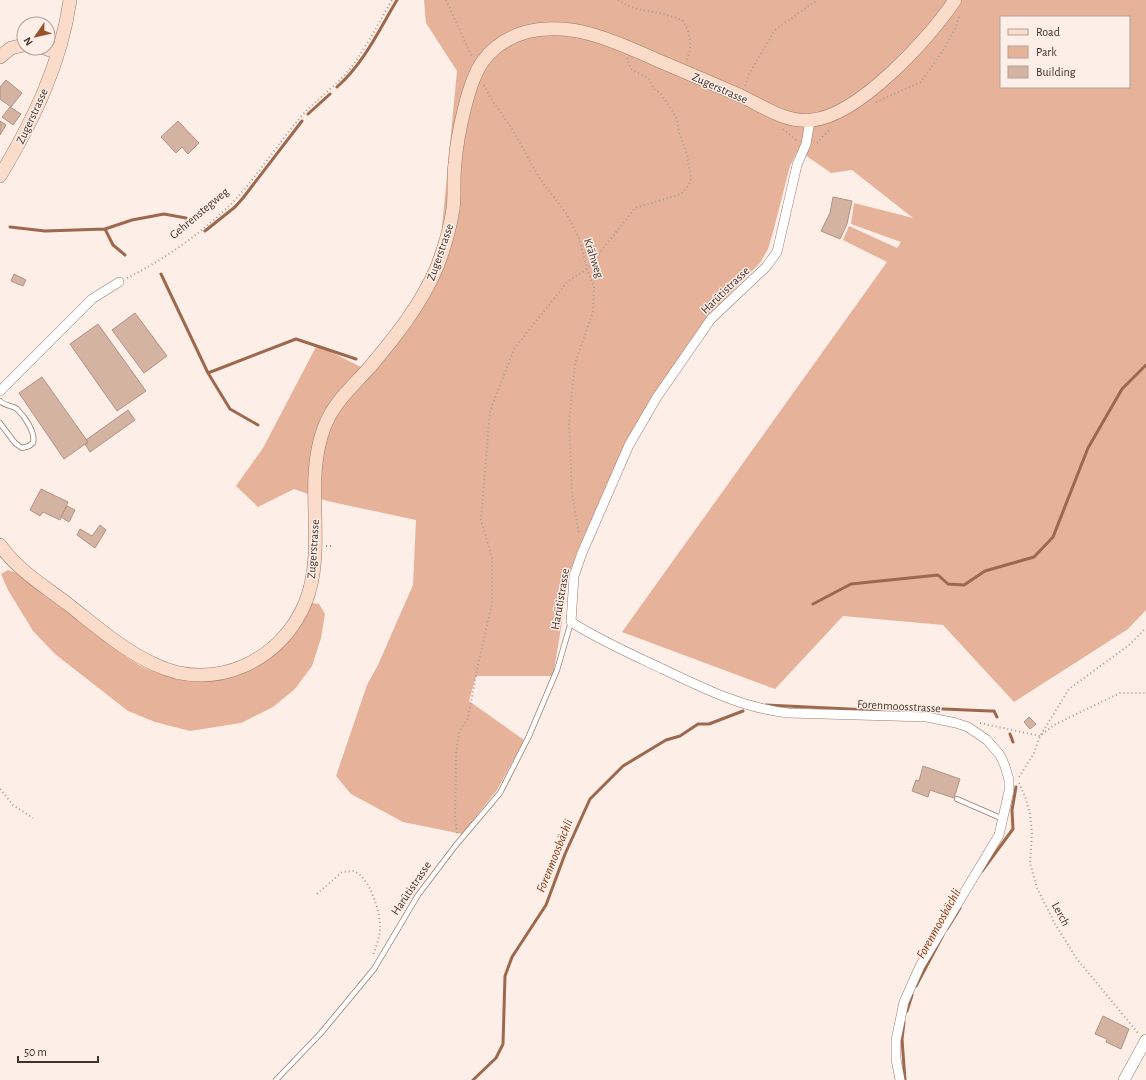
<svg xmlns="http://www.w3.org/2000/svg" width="1146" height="1080" font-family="'Alegreya Sans',sans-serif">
  <rect width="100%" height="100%" fill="#fdeee7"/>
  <path fill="#e6b299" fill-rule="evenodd" d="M424,0H1146V610L1128,629L1014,702L943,625L843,616L775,689L622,632L887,262L843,240L849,226L897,248L901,242L851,224L854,203L913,218L852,170L831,173L798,150L790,166L773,232L768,249L760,263L708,316L654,394L624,446L577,552L564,589L562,622L553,676H476L469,701L524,740L497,790L462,834L403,822L351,794L336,776L367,685L378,665L413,585L416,520L327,501L294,489L258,507L236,486L263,448L317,345L373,373L412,325L437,279L457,71L426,23ZM1001,17H1129V87H1001Z
    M8,570L19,574C43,593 67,611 91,630C111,646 133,665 157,673C186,684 218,683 246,671C281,657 296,637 312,603L319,604L325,614L321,638L312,666L295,689L273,707L241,723L190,731L155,722L128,711L55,654L33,631L8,590L1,574Z"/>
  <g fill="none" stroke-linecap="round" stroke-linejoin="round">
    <path stroke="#9d694e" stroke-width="3" d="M337,87C364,63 379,30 397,0
      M308,114L330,94
      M10,227L45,231L105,229L132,220L164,214L186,218
      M105,229L113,245L125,255
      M205,231L235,207L243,198L302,121
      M161,274L208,373L230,409L258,425
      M208,373L296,339L356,359
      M813,604L851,584L938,575L948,584L964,585L985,571L1034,557L1053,537L1088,448L1122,389L1146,365
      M766,705L890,711L910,708
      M920,708L990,711H994L997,717
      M1010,734L1013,742
      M982,871L1013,829L1012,810L1016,787
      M947,929L960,908
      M916,986L943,935
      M907,1011L912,995
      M904,1022L902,1039L905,1080
      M473,1080L496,1058L503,1044L505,976L512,957L546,905L565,854L590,799L623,766L666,740L680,736L698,724H709L743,711"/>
  </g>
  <path fill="#d5b3a2" stroke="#b39282" d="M6,80L22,93L11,107L0,99V87Z
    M10,107L21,114L13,125L2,117Z
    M0,121L6,125L0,135Z
    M178,121L199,143L188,154L182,147L176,153L161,137Z
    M833,197L852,201L847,224L840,239L821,231L830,213Z
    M14,274L26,280L23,286L11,281Z
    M135,313L167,356L144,373L112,330Z
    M98,324L146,391L117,411L70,344Z
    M42,377L88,442L64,459L19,393Z
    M128,410L135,420L90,452L85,444L88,442L86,440Z
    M41,489L68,502L60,520L43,512L40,516L30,510Z
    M67,506L75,510L69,522L61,517Z
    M100,525L106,530L95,548L77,535L80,529L92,536Z
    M1029,717L1036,724L1030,729L1024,722Z
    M923,766L960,779L954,798L930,790L928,797L912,791L916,780L919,781Z
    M1103,1016L1129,1029L1121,1049L1106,1042L1107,1039L1095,1034Z"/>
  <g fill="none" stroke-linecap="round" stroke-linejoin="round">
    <defs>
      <path id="service" d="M0,401C4,406 12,405 17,409C24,416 36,432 33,443L29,446L22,448L15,443L0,423
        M957,799L1003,819
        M276,1080L321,1033L374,969L418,895L456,845L500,793L529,736L557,670L571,622"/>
      <path id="minor" d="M810,121L806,144L797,165L777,252L766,267L711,319L657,397L629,445L582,553L574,576L571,622C601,641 633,655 665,670C705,689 743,708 788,713L927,717L956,723L968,727L987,740L1000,755L1005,766L1009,780V791L999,835L920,966L904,1002L896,1040V1059L900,1080
        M0,391L92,299L119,282"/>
      <path id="tertiary" d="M1124,1080L1146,1040"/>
      <path id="secondary" d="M44,48L58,53
        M0,57L11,48L24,45
        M0,176C33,121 61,64 70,0
        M0,545C17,570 46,587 69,605C96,626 124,651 156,665C215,693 283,660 306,601C327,546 303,483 324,428C333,403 352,387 369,368C395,337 421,305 437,267C444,249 450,228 453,209C455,193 453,178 455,163C457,137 468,81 483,61C494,46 509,37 526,32C576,20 620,44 664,63C690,74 716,85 741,96C764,107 786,123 812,120C858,116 930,38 955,0"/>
    </defs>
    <use href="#service" stroke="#9b7b6c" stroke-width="6"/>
    <use href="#minor" stroke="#9b7b6c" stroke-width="10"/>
    <use href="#tertiary" stroke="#9b7b6c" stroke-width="12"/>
    <use href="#secondary" stroke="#9b7b6c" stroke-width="14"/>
    <path stroke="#aa9c95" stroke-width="2" stroke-dasharray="1 3" stroke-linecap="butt" d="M446,0L472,57
      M618,0C638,14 663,10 683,21C691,33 692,48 687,60
      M484,85L490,97L514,132L540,179L566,213L579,238L587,269L594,286L593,312L575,363L569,423L572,493L579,535
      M745,86L749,74L775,30L817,0
      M876,102L921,82L944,49L955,29L960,14
      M783,129L796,140
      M817,143L831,128
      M127,278C164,260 206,230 235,200C258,175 277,145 299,119C314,101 334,88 349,70C366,48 378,24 392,0
      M326,546H332
      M980,723L1040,736L1054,725L1120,693H1146
      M1019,777L1034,753L1040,736L1069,689L1129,645L1146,628
      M1019,783L1026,799L1030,814L1032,833L1030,863L1037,888L1055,924L1077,959L1138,1033
      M0,789L13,805L33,818
      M457,833L455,817L456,755L459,732L468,718L479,660L492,604V558L481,520L490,411L514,349L568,281L587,269L635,208L681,194L689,185L691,179L687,154L679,133L677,120L672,110L660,93L654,89L649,79L631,69L627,58
      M317,894L342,872L353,871C369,875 381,913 380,928C380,937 376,947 373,955"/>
    <use href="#service" stroke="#fff" stroke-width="4.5"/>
    <use href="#minor" stroke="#fff" stroke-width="9"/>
    <use href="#tertiary" stroke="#fff" stroke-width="11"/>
    <use href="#secondary" stroke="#fbdcca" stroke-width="13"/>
  </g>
  <g text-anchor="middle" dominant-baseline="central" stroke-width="3" stroke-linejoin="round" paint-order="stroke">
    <g font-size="12" fill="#41332c" stroke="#fdeee7">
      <text transform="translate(720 88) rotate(24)">Zugerstrasse</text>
      <text transform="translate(32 116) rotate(-65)">Zugerstrasse</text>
      <text transform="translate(199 213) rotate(-40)">Gehrenstegweg</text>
      <text transform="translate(440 252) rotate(-71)">Zugerstrasse</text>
      <text transform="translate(594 258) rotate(72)">Krähweg</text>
      <text transform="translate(725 290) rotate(-44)">Harütistrasse</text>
      <text transform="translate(313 549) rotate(-86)">Zugerstrasse</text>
      <text transform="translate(560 599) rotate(-80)">Harütistrasse</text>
      <text transform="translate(899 706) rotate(3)">Forenmoosstrasse</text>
      <text transform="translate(411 888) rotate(-56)">Harütistrasse</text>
      <text transform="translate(1061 914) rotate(62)">Lerch</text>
    </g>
    <g font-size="13" font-style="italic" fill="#7b3a14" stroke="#fdeee7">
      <text transform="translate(555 856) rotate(-68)">Forenmoosbächli</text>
      <text transform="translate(939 924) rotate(-61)">Forenmoosbächli</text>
    </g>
  </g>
  <rect x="1000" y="16" width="130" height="72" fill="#fdeee7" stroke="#b2a39c"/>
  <rect x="1008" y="29" width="20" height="6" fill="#fbdcca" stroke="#b2a39c"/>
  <text x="1036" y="36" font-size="12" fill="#41332c">Road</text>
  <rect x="1008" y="46" width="20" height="12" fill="#e6b299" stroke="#b2a39c"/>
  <text x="1036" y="56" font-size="12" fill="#41332c">Park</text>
  <rect x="1008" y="66" width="20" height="12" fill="#d5b3a2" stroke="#b2a39c"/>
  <text x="1036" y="76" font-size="12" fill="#41332c">Building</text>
  <g transform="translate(36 36) rotate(236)"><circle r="19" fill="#fdeee7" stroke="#b2a39c"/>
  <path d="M0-3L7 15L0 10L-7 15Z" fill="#98522b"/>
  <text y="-6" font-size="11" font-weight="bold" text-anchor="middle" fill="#41332c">N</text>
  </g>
  <path d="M18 1056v6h80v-6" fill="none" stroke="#41332c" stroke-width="2"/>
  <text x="24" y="1056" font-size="12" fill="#41332c" stroke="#fdeee7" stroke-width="3" paint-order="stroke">50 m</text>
</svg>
